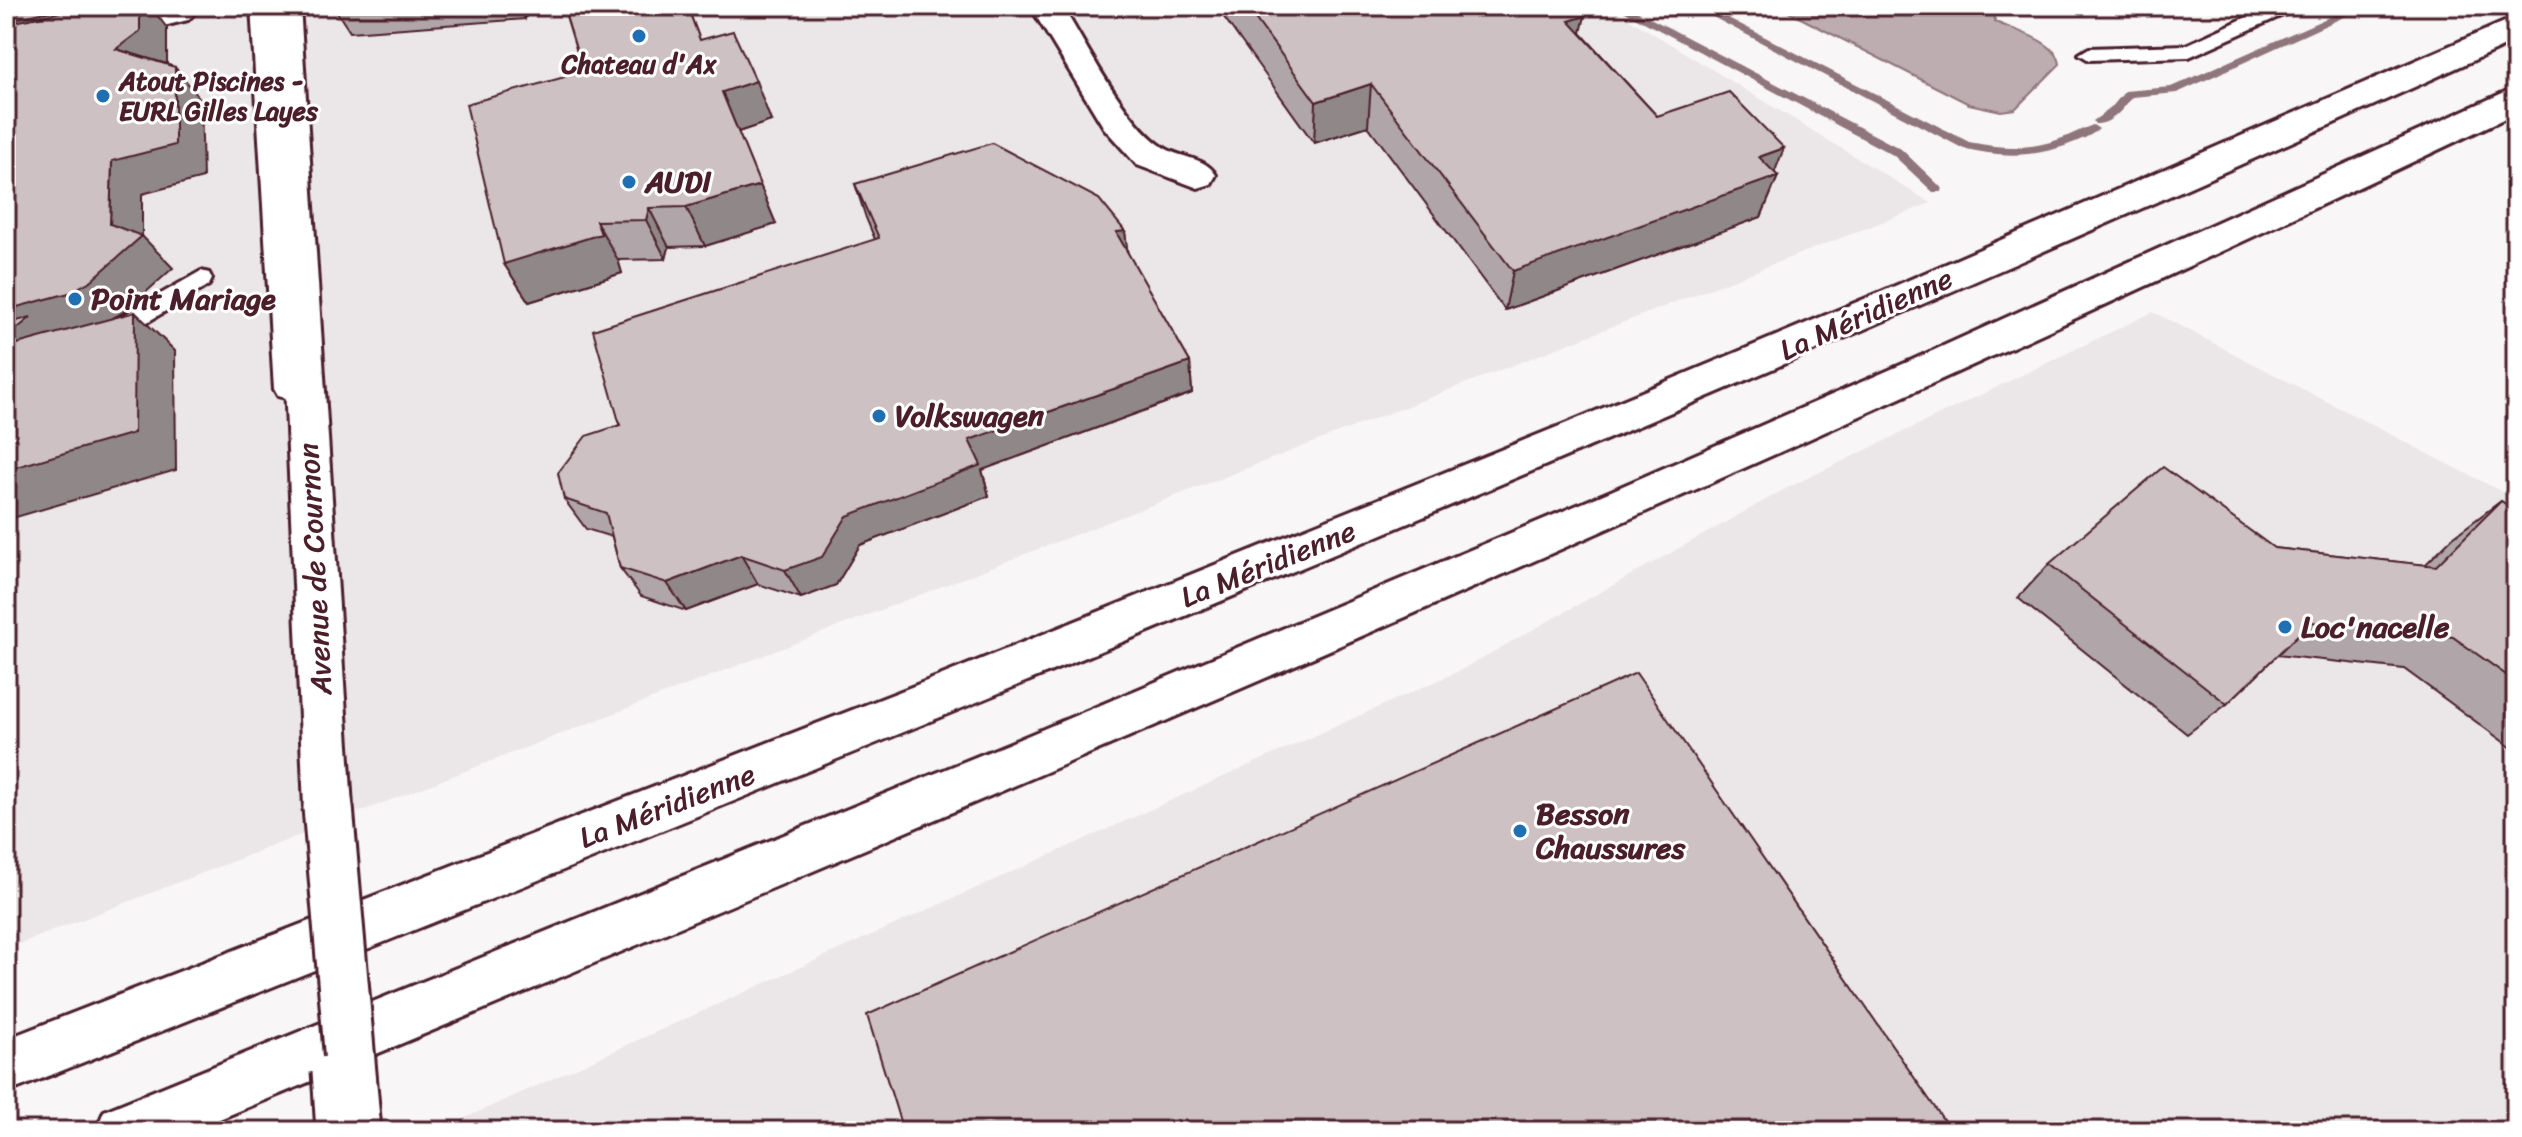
<svg xmlns="http://www.w3.org/2000/svg" width="2522" height="1137" font-family="Sriracha,sans-serif">
  <rect width="100%" height="100%" fill="#f8f6f7"/>
  <filter id="ink" filterUnits="userSpaceOnUse"><feTurbulence type="fractalNoise" baseFrequency=".0125" numOctaves="2"/><feDisplacementMap in="SourceGraphic" scale="16" xChannelSelector="R" yChannelSelector="G"/><feConvolveMatrix kernelMatrix="1 2 1 2 8 2 1 2 1" color-interpolation-filters="sRGB"/></filter>
  <g filter="url(#ink)">
    <path fill="#ebe6e8" d="M6,6H1608L1931,203L6,949Z
      M2153,312L2516,499V1131H436L1459,671L1789,487Z"/>
    <path fill="#bdadb0" stroke="#8f747b" stroke-width="2" d="M1777,6H1990L1994,8L1995,22C2014,30 2057,41 2060,64L2015,109L2001,111L1969,104Z"/>
    <g fill="none" stroke-linecap="round" stroke-linejoin="round">
      <path fill="#8f747b" fill-rule="evenodd" d="M1614,6H1627L1901,149L1943,189L1941,192H1933L1893,155Z
        M1692,6H1705L1969,142C1999,148 2028,150 2057,140C2070,136 2081,129 2093,125L2099,129C2091,136 2080,140 2070,144C2034,158 1999,157 1962,148Z
        M2354,6H2368L2177,93L2132,97C2123,109 2111,125 2095,124L2093,121L2111,108L2125,91L2171,87Z"/>
      <defs>
        <path id="service" d="M180,6H201L188,20L127,35L117,29L120,25L174,11Z
          M251,6H271L298,389L294,396L286,398L278,396L274,389Z
          M2271,6H2297L2294,10L2189,57L2089,60L2079,54L2089,48L2186,45Z
          M201,271L209,273L212,279L209,285L119,339L111,342L103,339L99,333L103,327Z"/>
        <path id="minor" d="M1030,6H1062C1087,46 1125,122 1163,147C1180,159 1205,156 1216,175L1211,184L1198,188L1137,165L1104,128Z"/>
        <path id="secondary" d="M268,6H300L352,807L345,823L328,830L311,823L304,807Z"/>
        <path id="motorway" d="M2516,17V41C1690,416 849,758 6,1093V1039L937,677L1567,423L1881,292Z
          M2516,87V113C1751,477 973,807 191,1131H96L104,1111L1010,743L1611,491L1910,361Z"/>
      </defs>
      <use href="#service" stroke="#4a1f2b" stroke-width="6"/>
      <use href="#minor" stroke="#4a1f2b" stroke-width="6"/>
      <use href="#secondary" stroke="#4a1f2b" stroke-width="6"/>
      <use href="#motorway" stroke="#4a1f2b" stroke-width="6"/>
      <use href="#service" fill="#fff" fill-rule="evenodd"/>
      <use href="#minor" fill="#fff" fill-rule="evenodd"/>
      <use href="#secondary" fill="#fff" fill-rule="evenodd"/>
      <use href="#motorway" fill="#fff" fill-rule="evenodd"/>
      <defs>
        <path id="service-bridge" d="M327,1071L331,1131"/>
        <path id="secondary-bridge" d="M328,807L356,1131"/>
      </defs>
      <use href="#service-bridge" stroke="#4a1f2b" stroke-width="35" stroke-linecap="butt"/>
      <use href="#secondary-bridge" stroke="#4a1f2b" stroke-width="55" stroke-linecap="butt"/>
      <use href="#service-bridge" stroke="#fff" stroke-width="29"/>
      <use href="#secondary-bridge" stroke="#fff" stroke-width="49"/>
    </g>
    <path fill="#b0a6a9" stroke="#4a1f2b" stroke-width="2" d="M333,6H528L525,19L350,32Z
      M687,6L700,40L771,121L738,132L776,224L705,246L669,247L666,259L618,260L622,273L529,302L504,264Z
      M1216,6H1576L1581,33L1657,116L1774,172L1778,176L1761,217L1505,310L1368,126L1314,143Z
      M855,184L1125,231L1127,252L1190,362L1192,393L982,470L989,496L860,545L836,585L801,598L758,584L686,611L641,596L620,568L612,537L586,529L564,499L620,425L875,239L866,218Z
      M2501,501L2516,511V751L2404,669L2277,655L2227,704L2187,734L2018,598L2049,564L2274,548L2425,565L2453,537Z"/>
    <path fill="#908789" stroke="#4a1f2b" stroke-width="2" d="M72,6H167V9L155,12L167,28V64L116,49L6,42V18Z
      M518,6H528L525,19Z
      M1585,16L1575,58L1569,21Z
      M175,67L201,100L203,178L142,194V237V236L173,268L124,312L102,324L6,364V310L110,224L112,161Z
      M756,81L771,121L738,132L722,92Z
      M1371,84L1368,126L1314,143L1316,102Z
      M14,118L15,159L6,150V120Z
      M1784,148L1772,179L1778,176L1761,217L1505,310L1513,271L1759,157Z
      M760,185L776,224L705,246L686,207Z
      M649,208L669,247L666,259L646,220Z
      M596,221L618,260L622,273L529,302L504,264Z
      M1125,231L1129,264L1116,232Z
      M135,312L175,351L176,470L6,520V470Z
      M1190,362L1192,393L982,470L989,496L860,545L836,585L801,598L785,570L847,516L969,440Z
      M741,555L758,584L686,611L667,583Z"/>
    <path fill="#cdc1c4" stroke="#4a1f2b" stroke-width="2" d="M6,6H72L6,21Z
      M88,6H140V31L116,49L175,67V145L112,161L110,224L142,236L92,280L69,293L6,310V230L14,118L6,120V24Z
      M563,6H687L700,40L733,31L756,81L722,92L760,185L686,207L649,208L646,220L596,221L601,234L504,264L466,104L583,72Z
      M1246,6H1576L1585,16L1569,21L1657,116L1729,92L1784,148L1759,157L1778,176L1513,271L1371,84L1316,102Z
      M992,143L1099,199L1125,231L1116,232L1190,362L969,440L981,465L847,516L822,557L785,570L741,555L667,583L620,568L606,513L564,499L558,473L586,436L620,425L593,330L879,238L855,184Z
      M135,312L134,433L6,470V347Z
      M31,317L6,338V324Z
      M2163,467L2274,548L2436,566L2501,501L2516,511V682L2453,637L2311,622L2227,704L2049,564Z
      M1636,673L1951,1131H903L867,1015Z"/>
  </g>
  <g fill="#1f6fb2" stroke="#fff" stroke-width="3">
    <circle cx="639" cy="36" r="8"/>
    <circle cx="103" cy="96" r="8"/>
    <circle cx="629" cy="182" r="8"/>
    <circle cx="75" cy="299" r="8"/>
    <circle cx="879" cy="416" r="8"/>
    <circle cx="2285" cy="627" r="8"/>
    <circle cx="1520" cy="831" r="8"/>
  </g>
  <g text-anchor="middle" dominant-baseline="central" stroke-width="6" stroke-linejoin="round" paint-order="stroke">
    <g font-size="26" font-weight="bold" fill="#4a1f2b" stroke="#fff">
      <text x="639" y="64">Chateau d'Ax</text>
      <text x="119" y="81" text-anchor="start">Atout Piscines -<tspan x="119" dy="30">EURL Gilles Layes</tspan></text>
    </g>
    <g font-size="30" font-weight="bold" fill="#4a1f2b" stroke="#fff" text-anchor="start">
      <text x="645" y="182">AUDI</text>
      <text x="91" y="299">Point Mariage</text>
      <text x="895" y="416">Volkswagen</text>
      <text x="2301" y="627">Loc'nacelle</text>
      <text x="1536" y="814">Besson<tspan x="1536" dy="34">Chaussures</tspan></text>
    </g>
    <g font-size="30" fill="#4a1f2b" stroke="#fff">
      <text transform="translate(1866 314) rotate(-24)">La Méridienne</text>
      <text transform="translate(1268 564) rotate(-22)">La Méridienne</text>
      <text transform="translate(315 569) rotate(-93)">Avenue de Cournon</text>
      <text transform="translate(667 806) rotate(-21)">La Méridienne</text>
    </g>
  </g>
  <rect width="2522" height="1137" fill="none" stroke="#fff" stroke-width="32"/>
  <rect x="16" y="16" width="2490" height="1105" fill="none" stroke="#4a1f2b" stroke-width="3" filter="url(#ink)"/>
</svg>
